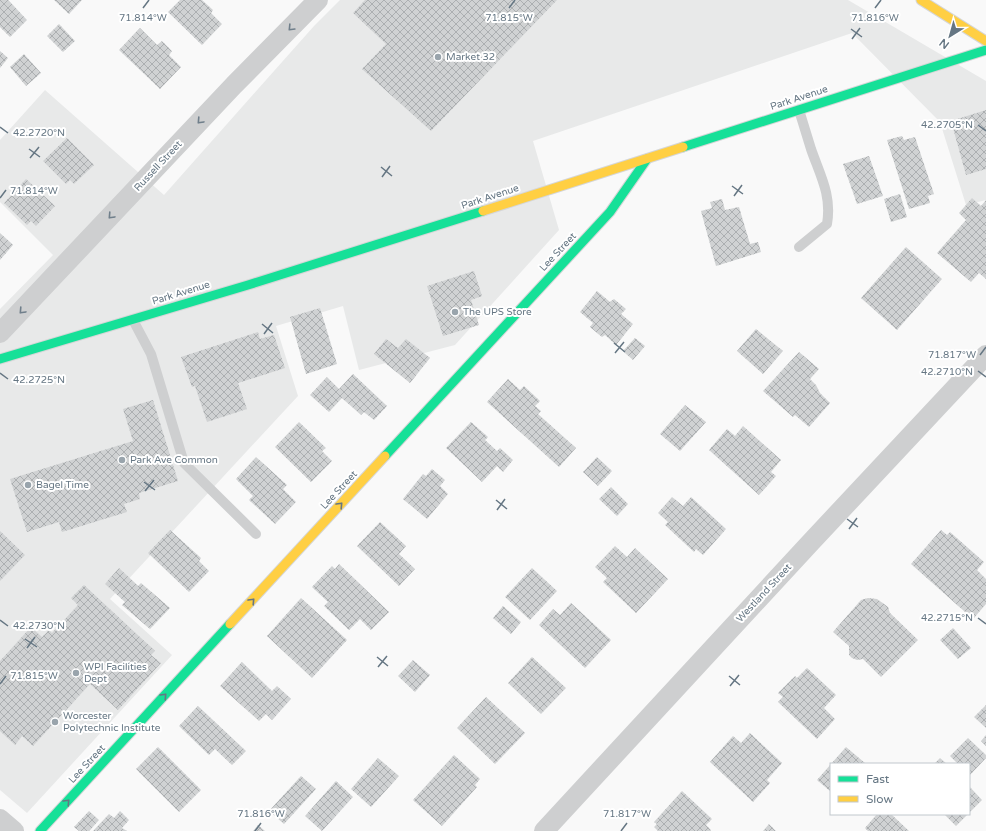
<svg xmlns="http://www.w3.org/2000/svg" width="986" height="831" font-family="'Varela Round',sans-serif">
  <defs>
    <pattern id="building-cross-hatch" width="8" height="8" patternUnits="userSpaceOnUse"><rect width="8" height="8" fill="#d0d2d3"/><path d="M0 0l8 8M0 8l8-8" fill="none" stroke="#acafb1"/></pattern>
  </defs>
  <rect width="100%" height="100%" fill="#f9f9f9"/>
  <path fill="#e8e9e9" d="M340,0H848L986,81V200L966,205L940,122L852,33L533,141L559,230L455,345L359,370L343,306L276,326L298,396L110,599L172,655L27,813L0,790V309L53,255L0,202V140L45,90L164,195L314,26Z"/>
  <path fill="url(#building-cross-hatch)" d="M0,0H8L27,20L10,37L0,27Z
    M54,0H82L69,14Z
    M180,0H202L213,10L211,13L222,24L202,45L168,12Z
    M365,0H557L431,131L362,69L386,44L353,13Z
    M59,24L75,41L63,52L47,36Z
    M140,28L157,45L162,41L172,51L169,55L181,67L160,89L119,50Z
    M0,51L8,58L0,68Z
    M24,54L41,73L26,86L10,67Z
    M986,110V169L966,175L951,121Z
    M902,136L904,140L915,137L934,194L928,196L930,203L909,209L887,140Z
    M67,138L94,165L74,184L70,180L66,184L43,161Z
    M869,156L883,196L857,204L843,164Z
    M26,179L55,206L36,226L31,221L27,225L4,203Z
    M900,194L907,217L891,222L884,199Z
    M972,198L981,206L986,200V279L979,273L971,282L937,253L966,220L959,213Z
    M722,199L725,210L739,207L750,244L758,242L761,252L716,266L701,211L712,208L710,202Z
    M0,233L13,245L0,260Z
    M906,247L942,279L897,330L861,298Z
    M474,271L482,296L471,300L479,325L443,336L427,286Z
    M597,291L610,302L614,299L626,309L621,314L633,324L616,345L605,335L602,337L590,327L593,323L580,312Z
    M320,308L337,364L306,374L290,317Z
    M756,329L783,351L763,374L737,351Z
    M258,332L260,339L274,335L285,368L238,383L247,409L207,422L195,386L192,387L181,357Z
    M635,338L645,346L633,360L623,351Z
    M386,339L398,348L406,339L430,358L410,383L374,354Z
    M799,352L819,369L810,379L816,385L820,393L830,403L809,427L795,415L793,417L763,391Z
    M353,374L387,406L374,420L364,412L361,415L342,398L329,412L310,395L327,377L339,389Z
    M508,379L520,390L524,386L540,401L535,406L541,411L538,414L576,448L559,467L487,402Z
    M153,400L178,481L139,493L140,499L124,504L127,512L62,532L59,522L27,532L10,479L133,441L123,409Z
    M685,405L706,422L680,451L660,434Z
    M299,422L326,448L322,451L332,461L311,482L275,447Z
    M471,422L488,437L485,440L497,451L500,448L513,460L503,472L497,466L482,482L446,448Z
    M743,426L781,460L771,472L776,476L759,495L709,450L727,429L735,436Z
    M256,457L287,485L283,489L296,502L275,524L249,500L253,496L236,479Z
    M597,457L612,471L598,486L583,472Z
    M432,469L445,480L440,486L448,494L427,519L403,499L423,474L426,476Z
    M611,487L628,504L617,516L599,499Z
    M672,497L683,506L691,497L726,529L703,555L696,549L694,552L665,525L668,522L658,513Z
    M380,522L406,546L399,554L415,569L399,586L357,546Z
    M170,530L201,558L199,561L209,571L189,592L148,553Z
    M941,530L947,535L950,532L984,562L977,570L986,579V604L973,619L911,564Z
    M0,531L25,555L0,581Z
    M615,546L627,557L635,548L668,579L636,613L603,582L607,578L595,567Z
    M339,564L389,612L371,630L360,619L349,630L324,606L328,602L312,587L332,566L335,569Z
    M119,568L138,586L141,583L170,608L150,629L122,605L125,602L105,584Z
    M532,568L557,591L530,620L505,597Z
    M84,585L155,651L151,655L161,663L118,710L90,684L33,746L22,736L15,745L0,731V661L31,627L42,637L49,630L52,633L78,605L71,598Z
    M301,598L347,640L312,678L267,636Z
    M868,598L877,599L884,604L888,607L890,613L918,640L881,677L863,659L857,660L852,658L849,655V646L833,632L861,600Z
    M571,603L611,640L585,668L539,625L553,609L560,615Z
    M503,606L521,622L511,634L493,618Z
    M953,628L971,648L958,659L940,640Z
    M532,657L566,688L541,714L508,683Z
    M413,660L430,675L415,692L398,676Z
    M242,662L272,691L277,686L291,699L272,720L266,714L259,721L220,686Z
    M807,668L836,695L824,708L835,719L817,739L778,702L783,697L778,693L795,676L797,678Z
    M486,697L525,733L495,764L457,728Z
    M986,705V728L974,717Z
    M198,706L246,751L232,765L215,749L209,755L179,726Z
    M750,733L782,763L767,780L770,783L753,802L710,762L733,736L741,743Z
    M986,735V746L981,741Z
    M968,738L986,755V758L970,775L969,764H958L950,756Z
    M158,747L201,790L179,812L136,769Z
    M846,747L865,763L864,764H831Z
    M454,755L480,779L475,785L477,787L442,826L413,800Z
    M378,758L399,776L371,807L351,789Z
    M940,758L947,764H934Z
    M831,764V792L817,780Z
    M301,776L316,789L284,824L269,811Z
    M336,781L353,797L322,831L305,816Z
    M969,786L982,800L969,813Z
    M682,791L712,819L706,825L711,830L710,831H658L654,827L657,824L654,822Z
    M89,811L99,820L89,831H79L74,827Z
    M120,811L129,820L122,828L127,831H93L109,814L114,818Z
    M877,814H891L909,831H868L865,828Z
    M944,814H968L956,826Z
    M769,824L776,831H763Z
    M258,825L265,831H253Z"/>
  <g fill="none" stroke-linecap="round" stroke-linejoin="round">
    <defs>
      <path id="fast" d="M683,147L986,50
        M0,359L248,285L483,211
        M385,456L610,212L647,159
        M40,831L230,624"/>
      <path id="slow" d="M921,0L986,41
        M483,211L683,147
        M230,624L385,456"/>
    </defs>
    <use href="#fast" stroke="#d5d6d7" stroke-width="11"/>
    <use href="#slow" stroke="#d5d6d7" stroke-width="11"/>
    <path stroke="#cecfd0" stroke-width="10" d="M799,110C803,123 807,136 811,149C820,175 832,195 827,224L799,247
      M133,320L151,354L184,463L256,534"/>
    <path stroke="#cecfd0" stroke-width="20" d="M0,333L234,85L318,0
      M0,819L14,831
      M544,831L811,542L986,355"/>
    <use href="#fast" stroke="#16e098" stroke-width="9"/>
    <use href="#slow" stroke="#ffcf43" stroke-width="9"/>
  </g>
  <defs><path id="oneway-chevron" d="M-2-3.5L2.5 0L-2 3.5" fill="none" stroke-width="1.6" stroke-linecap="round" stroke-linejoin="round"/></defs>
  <g stroke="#707f8b">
    <use href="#oneway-chevron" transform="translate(291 28) rotate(134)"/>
    <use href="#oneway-chevron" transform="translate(200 121) rotate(133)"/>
    <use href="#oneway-chevron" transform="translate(111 216) rotate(133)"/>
    <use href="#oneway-chevron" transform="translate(22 311) rotate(133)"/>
  </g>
  <g stroke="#657683">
    <use href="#oneway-chevron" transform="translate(340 505) rotate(-47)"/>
    <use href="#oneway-chevron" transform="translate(252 601) rotate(-47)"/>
    <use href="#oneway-chevron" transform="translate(164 696) rotate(-47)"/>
    <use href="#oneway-chevron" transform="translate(67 802) rotate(-47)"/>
  </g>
  <path fill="none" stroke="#657683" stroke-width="1.5" d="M143,8L149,0M509,8L515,0M875,8L881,0M851,29L862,37M852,39L860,28M978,125L986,131M0,127L8,133M29,149L40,157M30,158L39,147M381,167L392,176M382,177L390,166M732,186L743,194M734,196L742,185M0,198L6,190M262,324L273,333M264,334L272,323M614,343L625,352M615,353L624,342M980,355L986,347M978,371L986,377M0,373L8,379M144,482L155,490M145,491L154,480M496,500L507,509M497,510L505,499M847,519L858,527M849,529L857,518M978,618L986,624M0,620L8,626M25,639L37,647M27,648L35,637M377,657L388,666M378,667L387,656M729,676L740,685M0,684L6,676M730,686L739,675M255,831L261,823M621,831L627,823"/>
  <g fill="#99a4ac" stroke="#fff" stroke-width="1.5">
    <circle cx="438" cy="57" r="4"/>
    <circle cx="455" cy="312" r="4"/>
    <circle cx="122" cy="460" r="4"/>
    <circle cx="28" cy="485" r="4"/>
    <circle cx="76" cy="673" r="4"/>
    <circle cx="55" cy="722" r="4"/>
  </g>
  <g text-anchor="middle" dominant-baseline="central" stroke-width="4" stroke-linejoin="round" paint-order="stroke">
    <g font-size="10" fill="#657683" stroke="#fff" text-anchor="start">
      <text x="446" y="57">Market 32</text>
      <text x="463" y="312">The UPS Store</text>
      <text x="130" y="460">Park Ave Common</text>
      <text x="36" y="485">Bagel Time</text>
      <text x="84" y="667">WPI Facilities<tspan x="84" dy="12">Dept</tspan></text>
      <text x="63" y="716">Worcester<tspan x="63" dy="12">Polytechnic Institute</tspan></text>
    </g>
    <g font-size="10" fill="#657683" stroke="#fff">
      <text transform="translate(799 98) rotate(-18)">Park Avenue</text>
      <text transform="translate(158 166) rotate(-47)">Russell Street</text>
      <text transform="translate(490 197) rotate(-18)">Park Avenue</text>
      <text transform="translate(558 252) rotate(-47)">Lee Street</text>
      <text transform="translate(181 293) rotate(-17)">Park Avenue</text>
      <text transform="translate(339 490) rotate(-47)">Lee Street</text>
      <text transform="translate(764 593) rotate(-47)">Westland Street</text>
      <text transform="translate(87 764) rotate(-47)">Lee Street</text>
    </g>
  </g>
  <g font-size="10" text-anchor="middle" fill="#657683" stroke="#fff" stroke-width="4" stroke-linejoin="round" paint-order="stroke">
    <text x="143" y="21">71.814°W</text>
    <text x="509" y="21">71.815°W</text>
    <text x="875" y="21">71.816°W</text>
    <text x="947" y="128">42.2705°N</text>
    <text x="39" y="136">42.2720°N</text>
    <text x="34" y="194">71.814°W</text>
    <text x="952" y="358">71.817°W</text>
    <text x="947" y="375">42.2710°N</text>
    <text x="39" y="383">42.2725°N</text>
    <text x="947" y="621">42.2715°N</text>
    <text x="39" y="629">42.2730°N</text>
    <text x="34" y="679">71.815°W</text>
    <text x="261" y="817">71.816°W</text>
    <text x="627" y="817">71.817°W</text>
  </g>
  <rect x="830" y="763" width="140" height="52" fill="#ffffff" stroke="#c1c8cd"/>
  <rect x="838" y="776" width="20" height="6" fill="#16e098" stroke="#c1c8cd"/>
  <text x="866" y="783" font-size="12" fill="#657683">Fast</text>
  <rect x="838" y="796" width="20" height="6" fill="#ffcf43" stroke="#c1c8cd"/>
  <text x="866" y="803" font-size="12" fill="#657683">Slow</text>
  <g transform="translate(950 36) rotate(217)" stroke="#ffffff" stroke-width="3" paint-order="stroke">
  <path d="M0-3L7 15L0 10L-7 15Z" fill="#657683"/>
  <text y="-6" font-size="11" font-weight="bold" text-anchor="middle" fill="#657683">N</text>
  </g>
</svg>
